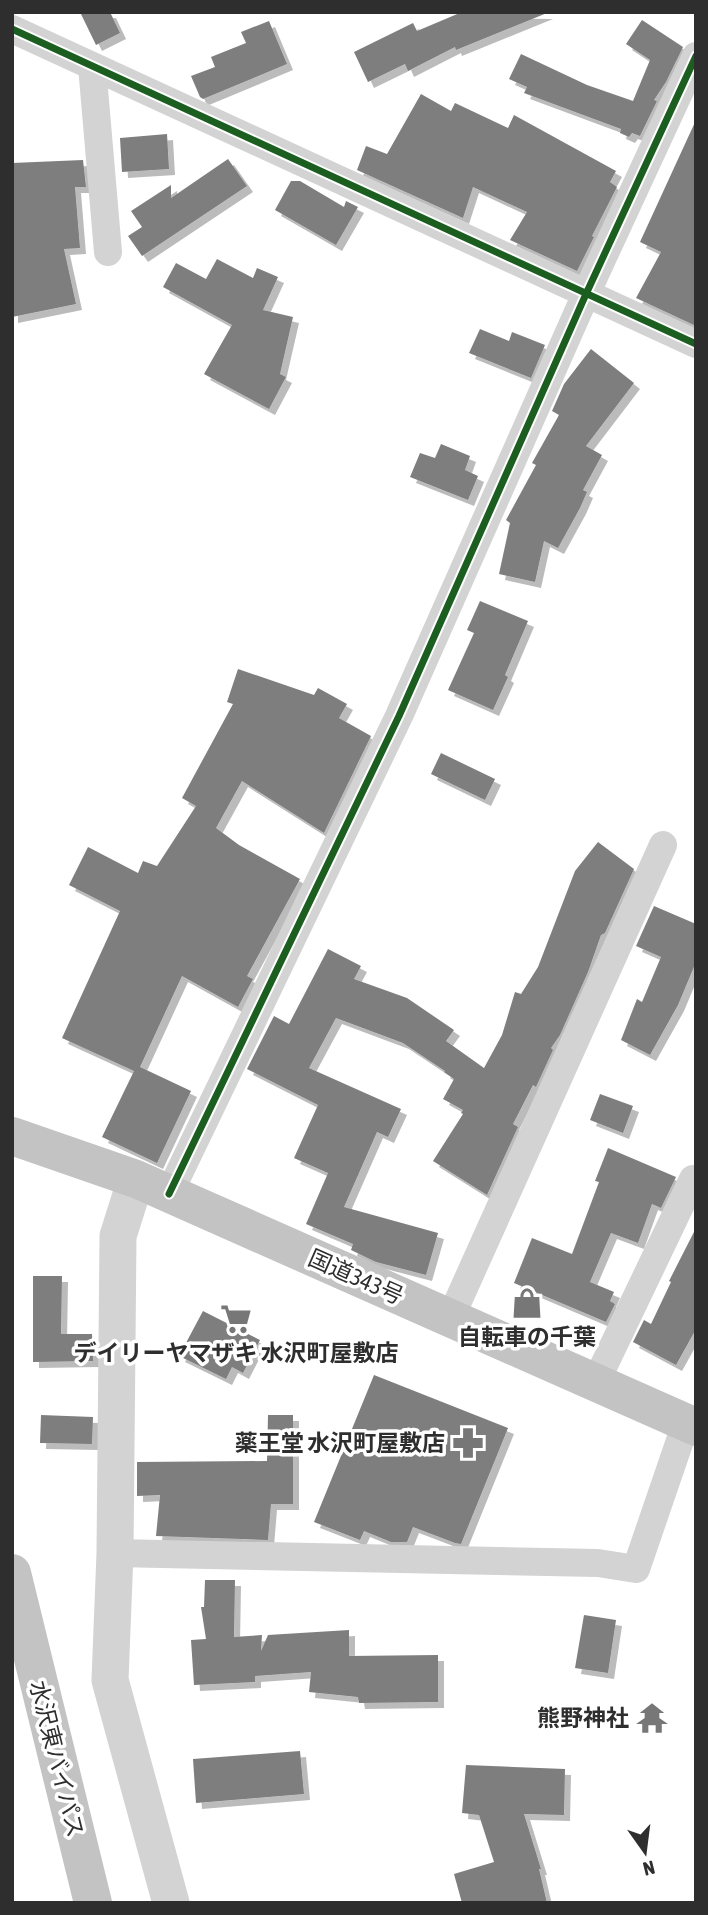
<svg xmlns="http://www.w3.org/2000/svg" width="708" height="1915" font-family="'Asap Condensed','Noto Sans JP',sans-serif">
  <defs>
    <filter id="shadow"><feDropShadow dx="6" dy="6" stdDeviation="0" flood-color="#0004"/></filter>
  </defs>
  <rect width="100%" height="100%" fill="#fff"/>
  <path fill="#7e7e7e" filter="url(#shadow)" d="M80,12H110L120,33L96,45Z
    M462,12L547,13L456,50L455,47L408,71L405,64L368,82L354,52L413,23L417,31Z
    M642,20L683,47L666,82L654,100L657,101L640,136L632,133L629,137L620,133L621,129L524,93L527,87L509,79L521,54L587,85L633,101L650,60L626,44Z
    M269,21L287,64L203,99L200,97L191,76L215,67L211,57L246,43L241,32Z
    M421,94L451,111L455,103L508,128L514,115L616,171L610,182L617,187L592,236L594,237L577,271L510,240L527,212L473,187L463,218L357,170L366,146L387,154Z
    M696,120V326L636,298L661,252L640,242Z
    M167,134L169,169L122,172L120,138Z
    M228,159L247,186L142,256L128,236L142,227L131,211L171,185V198Z
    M83,160L86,187H75L80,248L64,249L76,304L12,317V163Z
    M291,181H300L344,207L346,201L358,207L336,245L275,210Z
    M217,259L253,278L257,268L278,277L263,310L293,317L280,374L286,377L269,409L204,374L232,325L163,287L176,263L206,279Z
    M480,329L509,341L512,332L545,345L531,378L469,353Z
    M591,349L634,383L586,446L602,455L583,490L587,492L580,508L558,548L544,541L535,582L499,574L510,523L506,520L536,465L532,463L559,415L552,411L564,384Z
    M441,444L470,456L465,470L478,476L468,500L410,477L420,453L435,458Z
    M480,601L528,621L505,675L508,677L493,710L448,690L474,633L467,630Z
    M238,669L314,695L318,688L347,704L339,718L371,736L324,833L242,781L216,828L239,845L300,879L247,976L253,979L238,1007L182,976L140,1067L191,1091L157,1163L102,1137L134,1071L62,1038L120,911L69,885L88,847L138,873L143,861L157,866L196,806L182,798L233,704L227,702Z
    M441,753L495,779L485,800L431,774Z
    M598,842L634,869L605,933L601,935L588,972L560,1035L551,1048L553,1050L536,1087L533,1085L513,1124L518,1127L487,1195L433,1161L463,1114L461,1113L463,1110L443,1099L454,1079L444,1072L445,1071L403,1043L336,1018L309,1068L401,1109L388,1137L377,1132L344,1207L438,1233L426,1275L376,1262L351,1250L353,1244L306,1224L328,1173L294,1158L318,1105L247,1069L274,1016L289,1024L328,949L361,966L354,979L407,998L454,1030L446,1041L484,1068L502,1035L515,992L521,994L538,967L575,871Z
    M654,906L696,924V962L678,1005L650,1055L621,1040L637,999L642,1002L661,957L636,946Z
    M600,1094L633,1106L623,1133L590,1120Z
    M608,1148L676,1177L661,1208L652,1204L638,1243L611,1233L590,1282L614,1292L610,1301L615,1304L606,1322L514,1283L532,1238L572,1254L599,1182L595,1181Z
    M696,1228V1329L676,1365L633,1342L644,1320L651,1324L671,1282L669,1281Z
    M33,1276H62L61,1334H92L93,1361L33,1362Z
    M203,1311L260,1340L243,1373L232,1367L226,1379L179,1356Z
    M374,1375L508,1428L461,1544L455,1543L413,1527L407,1542H391L364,1531L360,1540L314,1522Z
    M41,1415L93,1417L92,1444L40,1443Z
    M268,1415H293V1504H271L268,1540L156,1536L160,1495L137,1496V1462L267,1461Z
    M205,1580H235L234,1637L262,1635L261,1651L268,1635L349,1630V1656L438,1655V1702L359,1703L358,1697L309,1692L311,1672L255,1676V1682L194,1685L191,1640L206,1639L201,1607H204Z
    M584,1615L616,1620L608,1673L575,1668Z
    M300,1751L304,1794L196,1803L193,1759Z
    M466,1765L565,1769L564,1815L524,1814L541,1869H539L547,1903H462L454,1874L494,1862L479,1815L462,1813Z"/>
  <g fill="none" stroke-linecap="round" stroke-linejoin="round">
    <path stroke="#d3d3d3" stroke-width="28" d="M12,29L696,344
      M92,66L108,252
      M169,1194L399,716L586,294L696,56
      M450,1319L663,845
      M595,1384L693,1179
      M115,1553L598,1563L636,1569L686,1423"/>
    <path stroke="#d3d3d3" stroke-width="37" d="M136,1179L118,1236L115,1553L110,1680L171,1903"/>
    <path stroke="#c3c3c3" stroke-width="38" d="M12,1136L136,1179L696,1427
      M12,1573L93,1903"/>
    <defs>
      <path id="cycleway" d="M12,29L696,344
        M169,1194L399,716L586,294L696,56"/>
    </defs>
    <use href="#cycleway" stroke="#fff" stroke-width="11"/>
    <use href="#cycleway" stroke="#1b5e20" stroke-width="7"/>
  </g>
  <defs>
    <symbol id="shop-bare" viewBox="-9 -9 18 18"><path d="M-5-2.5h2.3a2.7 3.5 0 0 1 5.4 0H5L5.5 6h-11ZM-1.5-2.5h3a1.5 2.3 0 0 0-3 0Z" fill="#777" stroke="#fff" stroke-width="2.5" paint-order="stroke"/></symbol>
    <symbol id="supermarket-bare" viewBox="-9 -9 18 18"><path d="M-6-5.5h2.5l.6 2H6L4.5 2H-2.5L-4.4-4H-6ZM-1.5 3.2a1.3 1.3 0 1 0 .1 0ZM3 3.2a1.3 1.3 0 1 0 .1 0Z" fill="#777" stroke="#fff" stroke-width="2.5" paint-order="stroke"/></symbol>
    <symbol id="pharmacy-bare" viewBox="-9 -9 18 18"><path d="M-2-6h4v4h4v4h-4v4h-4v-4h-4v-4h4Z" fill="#777" stroke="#fff" stroke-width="2.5" paint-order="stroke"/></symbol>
    <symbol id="temple-bare" viewBox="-9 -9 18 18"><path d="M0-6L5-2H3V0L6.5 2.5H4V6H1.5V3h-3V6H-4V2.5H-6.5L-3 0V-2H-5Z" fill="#777" stroke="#fff" stroke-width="2.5" paint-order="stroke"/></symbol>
  </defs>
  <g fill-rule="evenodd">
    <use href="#shop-bare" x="505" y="1281" width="44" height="44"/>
    <use href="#supermarket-bare" x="214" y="1297" width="44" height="44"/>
    <use href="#pharmacy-bare" x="446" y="1421" width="44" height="44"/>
    <use href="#temple-bare" x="630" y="1696" width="44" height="44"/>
  </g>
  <g text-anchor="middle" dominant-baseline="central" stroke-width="7" stroke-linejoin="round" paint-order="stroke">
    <g font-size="23" fill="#2e2e2e" stroke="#fff">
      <text transform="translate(356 1277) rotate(24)">国道343号</text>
      <text transform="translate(57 1759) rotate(76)">水沢東バイパス</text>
    </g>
    <g font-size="23" font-weight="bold" fill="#2e2e2e" stroke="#fff">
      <text x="527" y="1337">自転車の千葉</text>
      <text x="236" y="1353">デイリーヤマザキ 水沢町屋敷店</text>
      <text x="445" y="1443" text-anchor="end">薬王堂 水沢町屋敷店</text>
      <text x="629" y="1718" text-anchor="end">熊野神社</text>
    </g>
  </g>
  <rect width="708" height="1915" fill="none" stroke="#2e2e2e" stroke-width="28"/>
  <g transform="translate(645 1852) rotate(166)" stroke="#ffffff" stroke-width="5" paint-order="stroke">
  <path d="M0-5L12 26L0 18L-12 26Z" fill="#2e2e2e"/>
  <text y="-10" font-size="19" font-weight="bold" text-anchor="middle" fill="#2e2e2e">N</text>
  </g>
</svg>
